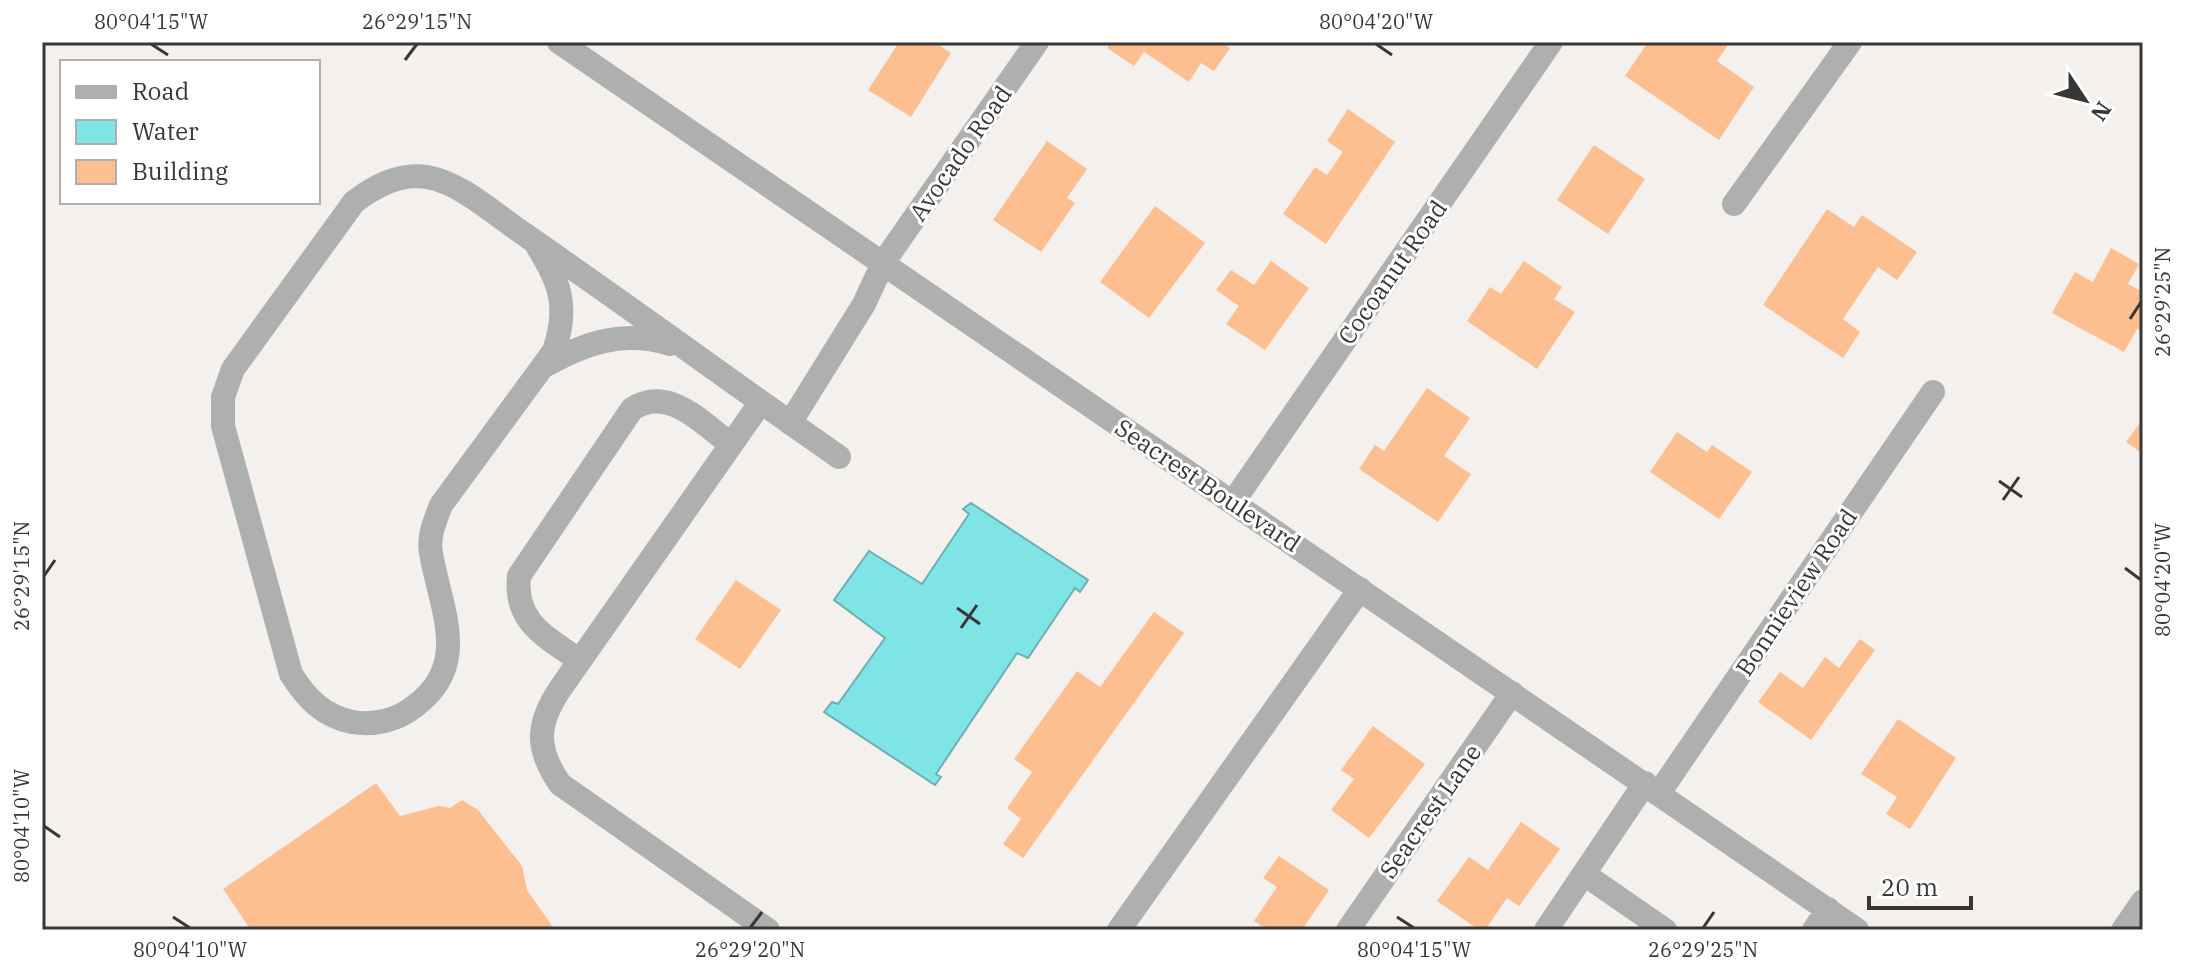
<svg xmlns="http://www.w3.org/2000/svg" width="2185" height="972" font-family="'IBM Plex Serif',serif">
  <rect width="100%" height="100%" fill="#f4f0ed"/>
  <path fill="#7fe4e5" stroke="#6ab0b0" stroke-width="2" d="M971,503L1088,580L1080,592L1075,588L1028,658L1017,653L936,774L941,777L935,785L824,712L832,702L838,704L885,638L834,600L869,551L922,584L969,514L963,509Z"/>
  <path fill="#fdbe90" d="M899,42H934L951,53L911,117L868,90Z
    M1111,42H1221L1230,48L1214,71L1201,63L1189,82L1144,52L1134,66L1107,48Z
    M1648,42L1659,46L1662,42H1730L1717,61L1754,87L1719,140L1625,76Z
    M1348,109L1395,142L1326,244L1283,214L1315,167L1327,175L1343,152L1327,141Z
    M1047,141L1087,169L1067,198L1075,203L1041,252L993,220Z
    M1594,145L1645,179L1608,234L1557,200Z
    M1155,206L1205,243L1149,318L1100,282Z
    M1827,209L1854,227L1862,215L1917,252L1897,280L1878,267L1843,319L1860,332L1843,358L1763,305Z
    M2111,248L2139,264L2128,284L2143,292V332L2137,329L2124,352L2052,313L2075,272L2093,282Z
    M1271,261L1309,288L1265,350L1226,324L1239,306L1216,290L1231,270L1254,285Z
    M1524,261L1562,287L1554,299L1575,312L1537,369L1467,321L1490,287L1501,294Z
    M1427,388L1470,418L1444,456L1471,474L1438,522L1359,469L1375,445L1384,451Z
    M2143,419V454L2126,442Z
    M1677,432L1707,452L1712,445L1752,472L1719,519L1650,472Z
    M736,580L781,610L740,669L695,639Z
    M1154,612L1184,633L1023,858L1003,844L1021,819L1007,808L1032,772L1014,759L1077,671L1100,687Z
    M1860,639L1875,650L1811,740L1758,702L1780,672L1803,688L1825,657L1839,668Z
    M1898,719L1956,758L1910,829L1886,814L1897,797L1861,774Z
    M1373,726L1425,764L1369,838L1331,810L1354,779L1341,770Z
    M376,783L400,816L439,806L450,808L462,800L478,810L522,866L527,890L555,930H251L223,889Z
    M1521,822L1560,849L1519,906L1507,898L1485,930H1479L1437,901L1469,857L1488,870Z
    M1279,856L1329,890L1302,930H1267L1254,921L1277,887L1263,878Z"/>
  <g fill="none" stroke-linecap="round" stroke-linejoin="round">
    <path stroke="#adb0af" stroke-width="24" d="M559,42L1857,930
      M1734,204L1850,42
      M535,242C559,282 570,304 554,351L441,505C435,521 428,536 431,553C440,608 472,664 415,706C398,720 374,726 352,722C323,716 306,698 291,674L223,426V397L233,369L354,202C375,186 399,173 427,177C461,183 493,213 521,232C602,288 681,345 761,402
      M546,365C587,342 624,330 670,344
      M790,423L864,304L883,263L1037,42
      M1233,502L1551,42
      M580,661C546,636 514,623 519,576L632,409C669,385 701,423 731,444
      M1659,793L1933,392
      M1584,874L1665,930
      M768,930L560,784C536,749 536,725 560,689L761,402L839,457
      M1119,930L1360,589
      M1348,930L1512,693
      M1546,930L1645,783
      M1814,930L1828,909
      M2123,930L2143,901"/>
  </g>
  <path fill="none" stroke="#383736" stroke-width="3" d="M151,44L168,55M1376,44L1392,55M405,60L417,44M2130,319L2141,302M1999,481L2022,497M2003,500L2019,477M2125,568L2141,580M44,576L55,560M957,608L980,624M961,628L977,605M44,826L60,837M173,917L190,928M1397,917L1414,928M750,928L762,912M1703,928L1714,912"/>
  <g text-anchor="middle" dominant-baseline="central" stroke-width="6" stroke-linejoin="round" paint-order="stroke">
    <g font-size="24" fill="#383736" stroke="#fff">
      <text transform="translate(960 153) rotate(-55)">Avocado Road</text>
      <text transform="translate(1392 272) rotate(-55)">Cocoanut Road</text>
      <text transform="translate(1208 485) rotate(34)">Seacrest Boulevard</text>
      <text transform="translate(1796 592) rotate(-56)">Bonnieview Road</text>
      <text transform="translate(1430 811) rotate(-55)">Seacrest Lane</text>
    </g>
  </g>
  <rect width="2185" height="972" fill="none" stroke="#ffffff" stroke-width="88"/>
  <rect x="60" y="60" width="260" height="144" fill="#ffffff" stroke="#afafaf" stroke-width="2"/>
  <rect x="76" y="86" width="40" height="12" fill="#adb0af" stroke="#afafaf" stroke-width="2"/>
  <text x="132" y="100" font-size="24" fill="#383736">Road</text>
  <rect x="76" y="120" width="40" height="24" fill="#7fe4e5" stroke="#afafaf" stroke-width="2"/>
  <text x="132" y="140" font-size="24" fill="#383736">Water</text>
  <rect x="76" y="160" width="40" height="24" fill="#fdbe90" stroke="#afafaf" stroke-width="2"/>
  <text x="132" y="180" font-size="24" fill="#383736">Building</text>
  <g transform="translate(2085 100) rotate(125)" stroke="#ffffff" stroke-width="6" paint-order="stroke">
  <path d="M0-6L14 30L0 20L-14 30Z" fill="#383736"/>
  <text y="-12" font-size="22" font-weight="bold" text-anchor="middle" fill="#383736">N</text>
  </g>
  <path d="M1869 896v12h102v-12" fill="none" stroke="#383736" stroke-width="4"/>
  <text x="1881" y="896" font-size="24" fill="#383736" stroke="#ffffff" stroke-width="6" paint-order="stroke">20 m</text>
  <rect x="44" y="44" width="2097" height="884" fill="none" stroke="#383736" stroke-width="3"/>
  <g font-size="20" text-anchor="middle" fill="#383736">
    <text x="151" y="29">80°04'15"W</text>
    <text x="417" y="29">26°29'15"N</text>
    <text x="1376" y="29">80°04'20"W</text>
    <text transform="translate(2163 302) rotate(-90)" y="7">26°29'25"N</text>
    <text transform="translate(22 576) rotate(-90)" y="7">26°29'15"N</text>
    <text transform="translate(2163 580) rotate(-90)" y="7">80°04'20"W</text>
    <text transform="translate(22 826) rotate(-90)" y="7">80°04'10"W</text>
    <text x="190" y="957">80°04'10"W</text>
    <text x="750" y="957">26°29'20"N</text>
    <text x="1414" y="957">80°04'15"W</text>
    <text x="1703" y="957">26°29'25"N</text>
  </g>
</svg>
